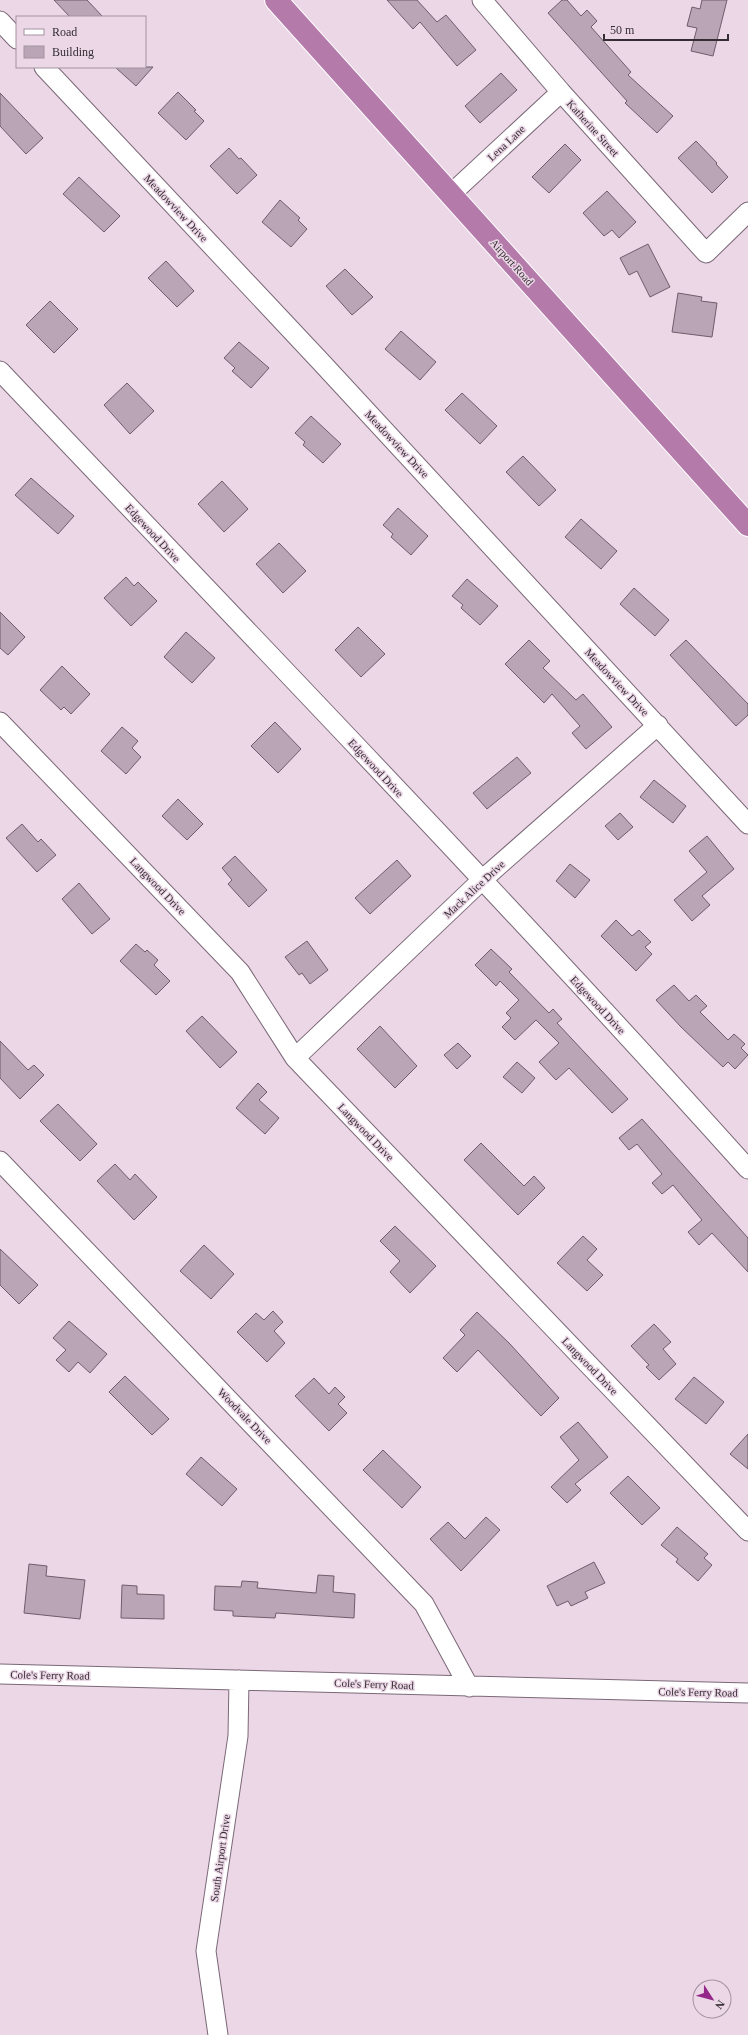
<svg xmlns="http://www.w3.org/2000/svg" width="748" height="2035" font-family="Georgia,serif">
  <rect width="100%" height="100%" fill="#ecd7e7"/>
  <path fill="#b9a5b5" stroke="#6e5d6b" d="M54,0H87L103,17H70Z
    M387,0H417L437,22L446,15L476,50L457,66L420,22L413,29Z
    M562,0H567L581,16L587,10L597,21L591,27L631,72L628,75L673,116L657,133L625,103L627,101L548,13Z
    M702,0H727L713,56L691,51L697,28L687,26L692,7L700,9Z
    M115,67H153L136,86Z
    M501,73L517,90L480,123L465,106Z
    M178,92L196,110L194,111L204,121L186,140L158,113Z
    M0,93L43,138L26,154L0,126Z
    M696,141L717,163L716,164L728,177L712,193L678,158Z
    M565,144L581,160L549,193L532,177Z
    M229,148L239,159L241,158L257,175L237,194L210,166Z
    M79,177L120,216L104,232L63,194Z
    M607,191L636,222L619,238L612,230L604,236L583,213Z
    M280,200L300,218L298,220L307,229L291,247L262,222Z
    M648,244L670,287L650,297L637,271L629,275L620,258Z
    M166,261L194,291L177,307L148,278Z
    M345,269L373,297L352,315L326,286Z
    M678,293L702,297L701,301L717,303L712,337L672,332Z
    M50,301L78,329L54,353L26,325Z
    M401,331L436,362L420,380L385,349Z
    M239,342L269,368L251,388L232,371L235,368L224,358Z
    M127,383L154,411L130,434L104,405Z
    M462,393L497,426L480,444L445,410Z
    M311,416L341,444L323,463L303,445L305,442L295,433Z
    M523,456L556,490L539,506L506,472Z
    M31,478L74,516L58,534L15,495Z
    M222,481L248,509L224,532L198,504Z
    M398,508L428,536L411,555L391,537L393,534L383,525Z
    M581,519L617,551L601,569L565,537Z
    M279,543L306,571L283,593L256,564Z
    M126,577L134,586L138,582L157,601L131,626L104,598Z
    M467,579L498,606L480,625L461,608L463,605L452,596Z
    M634,588L669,620L655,636L620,604Z
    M0,612L25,637L8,655L0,648Z
    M358,627L385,654L361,677L335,650Z
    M186,632L215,658L192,683L164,657Z
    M529,640L550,661L543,668L576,700L583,694L612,727L586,749L572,733L580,726L552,694L544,703L505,664Z
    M686,640L748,704V715L736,726L670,655Z
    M62,666L90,694L71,714L64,707L61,710L40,690Z
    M275,722L301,749L278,773L251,746Z
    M122,727L138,741L132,748L141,757L126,774L101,751Z
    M517,757L531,773L487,809L473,793Z
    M654,780L686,806L673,823L640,797Z
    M178,799L203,824L187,840L162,816Z
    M620,813L633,827L618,840L605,826Z
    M22,824L38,842L41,839L56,855L37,872L6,838Z
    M707,836L734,869L702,896L710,905L692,921L674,900L707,872L689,851Z
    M235,856L267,890L249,907L228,884L232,880L222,868Z
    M397,860L411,876L370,914L355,898Z
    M570,864L590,880L575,898L556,881Z
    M79,883L110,919L92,934L62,899Z
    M616,920L632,936L639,930L651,942L645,947L652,954L636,971L601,936Z
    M307,941L328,970L310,984L302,973L299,975L285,957Z
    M136,944L145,952L147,950L158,960L154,965L170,981L156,995L120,961Z
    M491,949L512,969L509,972L549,1013L553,1009L562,1019L557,1023L628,1099L612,1113L569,1068L556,1080L539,1062L559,1043L536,1020L515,1040L502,1027L511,1018L506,1013L519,1000L500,981L496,986L475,965Z
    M674,985L689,1001L696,995L707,1006L700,1012L728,1040L734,1034L745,1044L741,1048L748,1055L735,1069L728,1062L723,1067L681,1027L656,1000Z
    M202,1016L237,1052L220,1068L186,1031Z
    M380,1026L417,1066L395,1088L357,1049Z
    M0,1041L28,1070L34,1065L44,1075L20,1099L0,1078Z
    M458,1043L471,1056L457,1069L444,1055Z
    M517,1062L535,1078L522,1093L503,1077Z
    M258,1083L267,1092L259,1100L279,1118L265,1134L236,1108Z
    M58,1104L97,1144L80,1161L40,1121Z
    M642,1119L748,1238V1272L712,1233L699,1245L688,1232L702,1220L673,1185L662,1194L652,1183L662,1174L637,1144L629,1150L619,1138Z
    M481,1143L524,1186L534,1176L545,1188L518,1215L464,1160Z
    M115,1164L130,1180L135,1174L157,1197L134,1220L97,1181Z
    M395,1226L436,1266L410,1293L390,1272L400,1261L380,1241Z
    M583,1236L597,1249L587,1260L603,1275L587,1291L557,1263Z
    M204,1245L234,1274L211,1299L180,1271Z
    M0,1249L38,1285L19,1304L0,1285Z
    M273,1311L283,1322L274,1331L285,1343L267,1362L237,1332L256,1313L264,1320Z
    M477,1312L510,1344L559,1398L541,1416L478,1350L457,1372L443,1358L465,1335L460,1330Z
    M69,1321L107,1354L90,1373L78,1362L69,1372L56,1360L66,1350L53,1338Z
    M654,1324L671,1342L663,1349L676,1364L659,1380L646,1367L649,1365L631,1346Z
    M125,1376L169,1419L152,1435L109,1392Z
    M694,1377L724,1402L706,1424L675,1399Z
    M314,1378L329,1394L335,1387L345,1397L338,1404L347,1413L329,1431L295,1396Z
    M578,1422L608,1457L575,1484L581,1490L567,1503L551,1487L579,1460L560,1437Z
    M748,1434V1469L730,1454Z
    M383,1450L421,1487L402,1508L363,1470Z
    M201,1457L237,1489L222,1506L186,1474Z
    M628,1476L660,1508L642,1525L610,1493Z
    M486,1517L500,1530L461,1571L430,1539L448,1522L465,1539Z
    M677,1527L708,1554L704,1558L712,1565L698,1581L676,1562L678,1559L661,1545Z
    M594,1562L605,1583L585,1592L588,1598L571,1606L568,1601L557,1606L547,1586Z
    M29,1564L47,1566L46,1576L85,1580L80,1619L24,1613Z
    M318,1575L334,1576L333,1592L355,1594L354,1618L276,1613L275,1618L233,1616V1611L214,1610L215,1586L241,1587L242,1581L258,1582L257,1588L316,1593Z
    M122,1585L137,1586V1594L164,1595V1619L121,1618Z"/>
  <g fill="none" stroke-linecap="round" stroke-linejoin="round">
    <defs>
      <path id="minor" d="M482,0L561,92L706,253L748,212
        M0,21L17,39
        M44,67L321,362L748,824
        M451,194L561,92
        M0,371C251,636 505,898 748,1169
        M0,722L240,972L295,1058L748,1531
        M295,1058L482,880L658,725
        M0,1161L424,1604L469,1687
        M0,1674L748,1693
        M218,2035L206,1951L238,1736L239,1680"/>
      <path id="highway" d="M276,0L748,525"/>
    </defs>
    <use href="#minor" stroke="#7a6877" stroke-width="21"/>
    <use href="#highway" stroke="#fff" stroke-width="24"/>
    <use href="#minor" stroke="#fff" stroke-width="19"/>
    <use href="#highway" stroke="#b47aaa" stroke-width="22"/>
  </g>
  <g text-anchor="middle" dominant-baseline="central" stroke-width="3" stroke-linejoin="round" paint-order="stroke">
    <g font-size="11" fill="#342d33" stroke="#ecd7e7">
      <text transform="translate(593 128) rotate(48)">Katherine Street</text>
      <text transform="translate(506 143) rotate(-43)">Lena Lane</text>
      <text transform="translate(176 208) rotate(47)">Meadowview Drive</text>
      <text transform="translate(512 262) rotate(48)">Airport Road</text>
      <text transform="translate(397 444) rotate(47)">Meadowview Drive</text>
      <text transform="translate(153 533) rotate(47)">Edgewood Drive</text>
      <text transform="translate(617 682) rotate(47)">Meadowview Drive</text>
      <text transform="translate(376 768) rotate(47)">Edgewood Drive</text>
      <text transform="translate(158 886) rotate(46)">Langwood Drive</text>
      <text transform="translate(474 889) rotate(-43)">Mack Alice Drive</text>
      <text transform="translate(598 1005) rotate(47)">Edgewood Drive</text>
      <text transform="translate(366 1132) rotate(46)">Langwood Drive</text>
      <text transform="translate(590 1366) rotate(46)">Langwood Drive</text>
      <text transform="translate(245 1416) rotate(46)">Woodvale Drive</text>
      <text transform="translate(50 1675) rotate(1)">Cole's Ferry Road</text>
      <text transform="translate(374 1684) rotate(2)">Cole's Ferry Road</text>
      <text transform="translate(698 1692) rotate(1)">Cole's Ferry Road</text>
      <text transform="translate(220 1858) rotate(-82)">South Airport Drive</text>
    </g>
  </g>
  <rect x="16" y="16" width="130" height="52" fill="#ecd7e7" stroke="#a2939f"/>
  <rect x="24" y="29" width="20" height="6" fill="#ffffff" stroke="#a2939f"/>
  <text x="52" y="36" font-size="12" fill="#342d33">Road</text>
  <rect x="24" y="46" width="20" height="12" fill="#b9a5b5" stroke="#a2939f"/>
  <text x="52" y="56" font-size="12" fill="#342d33">Building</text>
  <g transform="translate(712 1999) rotate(126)"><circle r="19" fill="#ecd7e7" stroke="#a2939f"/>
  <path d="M0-3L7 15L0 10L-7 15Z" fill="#942789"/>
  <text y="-6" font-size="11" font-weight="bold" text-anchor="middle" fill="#342d33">N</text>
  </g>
  <path d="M604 34v6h124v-6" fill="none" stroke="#342d33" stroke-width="2"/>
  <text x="610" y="34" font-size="12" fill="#342d33" stroke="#ecd7e7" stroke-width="3" paint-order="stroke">50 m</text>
</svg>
